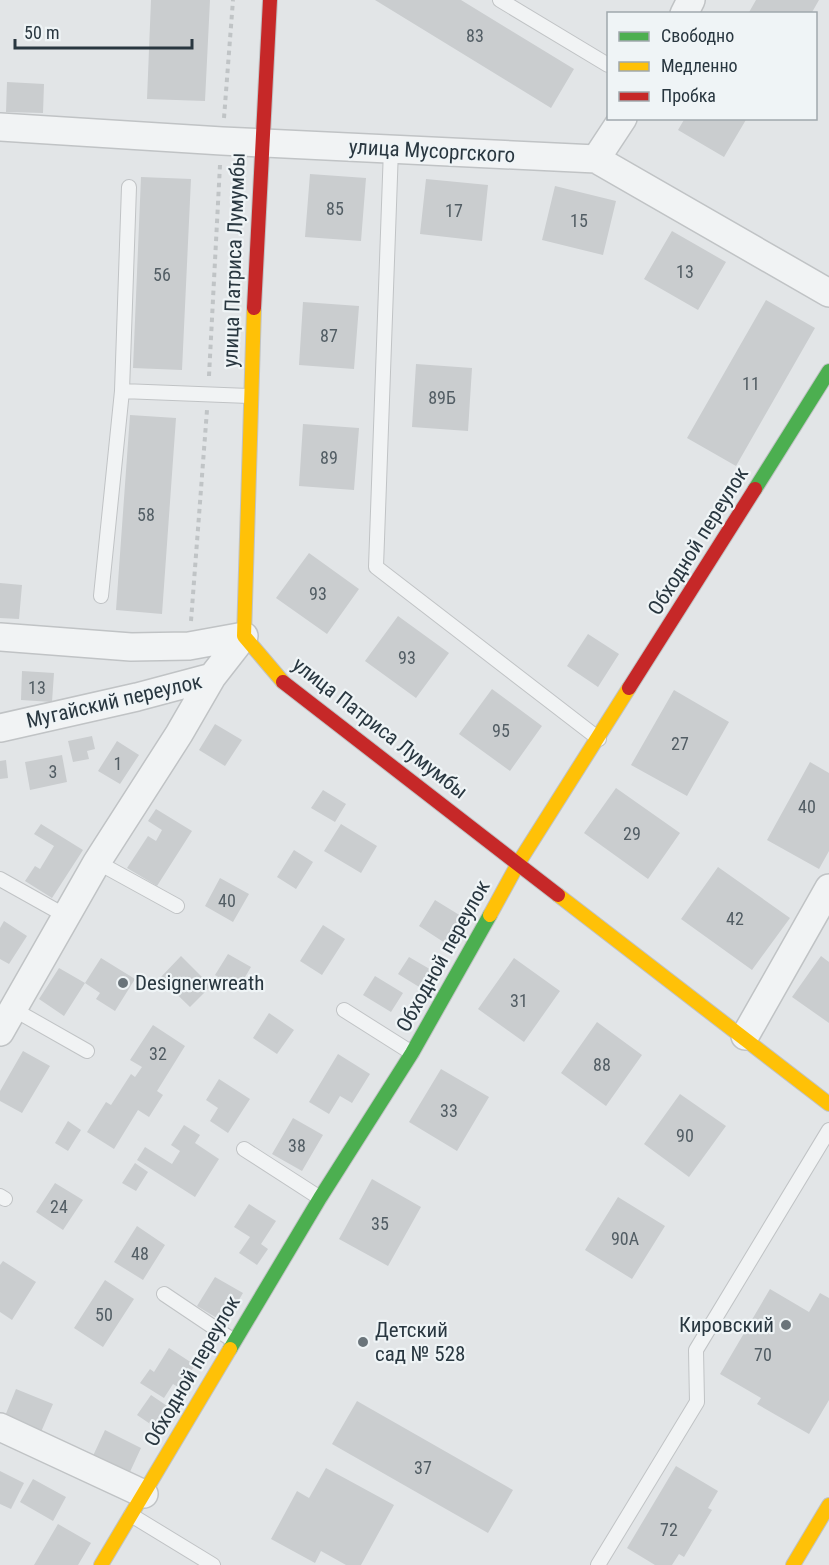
<svg xmlns="http://www.w3.org/2000/svg" width="829" height="1565" font-family="'Roboto Condensed',sans-serif">
  <rect width="100%" height="100%" fill="#e2e5e7"/>
  <path fill="#cacdcf" d="M151,0H210L205,101L147,99Z
    M375,0H461L574,69L551,108Z
    M756,0H819L811,14H748Z
    M7,82L44,84L43,113L6,112Z
    M685,118H747L724,157L678,130Z
    M310,174L366,178L361,241L305,237Z
    M141,177L191,179L182,370L133,368Z
    M426,179L488,185L482,241L420,234Z
    M555,186L616,201L603,255L542,240Z
    M672,231L726,262L698,310L644,279Z
    M766,300L815,328L736,466L687,438Z
    M303,302L359,306L354,369L299,365Z
    M416,364L472,368L468,431L412,427Z
    M130,415L176,418L162,614L116,610Z
    M303,424L359,428L354,490L299,486Z
    M309,553L359,589L327,634L276,598Z
    M0,583L22,585L19,619L0,618Z
    M398,616L449,653L416,698L365,661Z
    M588,634L619,654L598,687L567,666Z
    M22,671L54,673L52,702L21,700Z
    M492,689L542,726L510,771L459,734Z
    M674,690L729,722L687,796L631,765Z
    M215,724L242,740L225,766L199,750Z
    M92,736L95,749L87,751L89,759L73,762L68,741Z
    M117,741L139,755L120,784L98,771Z
    M62,755L67,782L30,790L25,762Z
    M6,760L8,778L0,779V761Z
    M810,762L829,773V851L819,869L767,840Z
    M616,788L680,833L648,879L584,833Z
    M323,790L346,804L335,822L311,808Z
    M156,809L192,831L157,886L127,868L148,836L156,841L162,830L148,821Z
    M41,824L83,850L52,898L25,881L35,866L40,869L54,846L34,834Z
    M341,824L377,846L361,873L324,851Z
    M294,850L313,862L296,889L277,877Z
    M718,867L790,918L752,970L681,919Z
    M220,878L249,894L233,922L205,906Z
    M435,900L461,916L445,943L419,926Z
    M4,921L27,936L9,964L0,959V928Z
    M323,925L345,939L322,975L300,961Z
    M228,954L251,967L238,989L215,975Z
    M181,956L211,986L190,1007L160,978Z
    M821,956L829,962V1023L792,997Z
    M409,957L440,975L429,993L398,974Z
    M101,958L135,979L115,1011L96,999L100,993L85,983Z
    M514,958L560,991L524,1042L478,1009Z
    M59,968L85,983L64,1016L39,999Z
    M375,976L403,993L391,1012L363,995Z
    M269,1013L294,1030L277,1054L253,1038Z
    M597,1022L642,1055L606,1106L561,1073Z
    M153,1025L185,1046L157,1091L163,1095L149,1117L138,1110L114,1149L87,1132L106,1102L111,1105L131,1074L135,1077L142,1067L130,1060Z
    M23,1051L50,1066L22,1113L0,1101V1091Z
    M338,1054L370,1074L352,1103L340,1096L329,1114L309,1102Z
    M441,1069L489,1097L457,1151L409,1122Z
    M219,1079L250,1099L228,1133L210,1121L218,1108L206,1100Z
    M680,1094L726,1126L689,1177L644,1144Z
    M293,1118L323,1135L302,1171L272,1154Z
    M68,1121L81,1130L68,1151L55,1143Z
    M184,1125L200,1135L195,1143L219,1159L195,1197L137,1160L145,1147L172,1164L180,1151L171,1145Z
    M135,1163L148,1172L136,1191L122,1183Z
    M372,1179L421,1207L388,1266L339,1239Z
    M55,1183L83,1200L63,1230L36,1212Z
    M618,1197L665,1226L632,1279L585,1250Z
    M249,1204L276,1221L261,1244L268,1249L257,1265L239,1253L250,1237L234,1227Z
    M137,1226L165,1245L143,1280L114,1262Z
    M3,1261L36,1282L12,1320L0,1312V1265Z
    M215,1277L243,1293L225,1323L197,1306Z
    M105,1280L134,1299L103,1347L74,1328Z
    M770,1289L809,1312L820,1293L829,1298V1400L809,1434L757,1404L761,1398L720,1374Z
    M169,1348L195,1365L180,1388L173,1384L164,1398L140,1383L150,1369L154,1372Z
    M16,1389L53,1404L41,1432L5,1416Z
    M151,1395L176,1412L162,1432L137,1415Z
    M357,1401L513,1490L488,1533L332,1444Z
    M105,1430L141,1448L129,1474L92,1458Z
    M676,1466L718,1491L708,1508L712,1510L684,1557L679,1554L672,1565H655L627,1548Z
    M326,1468L394,1505L361,1565H346L321,1551L315,1563L271,1539L297,1491L309,1498Z
    M0,1471L24,1483L11,1509L0,1504Z
    M33,1479L66,1497L53,1521L20,1502Z
    M58,1524L91,1543L78,1565H34Z"/>
  <g fill="none" stroke-linecap="round" stroke-linejoin="round">
    <defs>
      <path id="lane" d="M500,0L608,65
        M391,149L376,567L599,739
        M129,187L122,391L249,396
        M101,596L122,391
        M97,862L177,906
        M0,879L66,916
        M13,1009L87,1051
        M344,1010L412,1053
        M244,1149L320,1198
        M0,1196L5,1199
        M164,1294L234,1341
        M131,1515L213,1565
        M598,1565L697,1402L696,1350L829,1130"/>
      <path id="street" d="M684,14L691,0
        M0,127L222,141L596,159L829,293
        M596,159L623,118
        M0,637L131,647L189,646L244,636
        M0,728L137,697L212,677L244,636
        M0,1032L97,862L179,734L212,677
        M745,1036L829,888
        M0,1427L144,1494"/>
      <path id="fast" d="M755,489L829,371
        M230,1349L320,1198L412,1053L490,915"/>
      <path id="slow" d="M254,308L244,636L283,682
        M558,895L829,1104
        M490,915L519,862L629,688
        M101,1565L230,1349
        M793,1565L829,1505"/>
      <path id="jam" d="M254,308L270,0
        M283,682L558,895
        M629,688L755,489"/>
    </defs>
    <use href="#lane" stroke="#c0c3c5" stroke-width="16"/>
    <use href="#street" stroke="#c0c3c5" stroke-width="30"/>
    <use href="#fast" stroke="#c0c3c5" stroke-width="16"/>
    <use href="#slow" stroke="#c0c3c5" stroke-width="16"/>
    <use href="#jam" stroke="#c0c3c5" stroke-width="16"/>
    <path stroke="#c0c4c6" stroke-width="4" stroke-dasharray="4.5 4.5" stroke-linecap="butt" d="M224,118L233,0
      M209,376L220,165
      M191,621L207,410"/>
    <use href="#lane" stroke="#f1f3f4" stroke-width="14"/>
    <use href="#street" stroke="#f1f3f4" stroke-width="27"/>
    <use href="#fast" stroke="#4caf50" stroke-width="14"/>
    <use href="#slow" stroke="#ffc107" stroke-width="14"/>
    <use href="#jam" stroke="#c62828" stroke-width="14"/>
  </g>
  <g fill="#6a747a" stroke="#eff4f6" stroke-width="2">
    <circle cx="123" cy="983" r="6"/>
    <circle cx="786" cy="1325" r="6"/>
    <circle cx="363" cy="1342" r="6"/>
  </g>
  <g text-anchor="middle" dominant-baseline="central" stroke-width="4.5" stroke-linejoin="round" paint-order="stroke">
    <g font-size="18" fill="#525d64">
      <text x="475" y="35">83</text>
      <text x="335" y="208">85</text>
      <text x="454" y="210">17</text>
      <text x="579" y="220">15</text>
      <text x="685" y="271">13</text>
      <text x="162" y="274">56</text>
      <text x="329" y="335">87</text>
      <text x="751" y="383">11</text>
      <text x="442" y="397">89Б</text>
      <text x="329" y="457">89</text>
      <text x="146" y="514">58</text>
      <text x="318" y="593">93</text>
      <text x="407" y="657">93</text>
      <text x="37" y="687">13</text>
      <text x="501" y="730">95</text>
      <text x="680" y="743">27</text>
      <text x="118" y="763">1</text>
      <text x="53" y="771">3</text>
      <text x="807" y="806">40</text>
      <text x="632" y="833">29</text>
      <text x="227" y="900">40</text>
      <text x="735" y="918">42</text>
      <text x="519" y="1000">31</text>
      <text x="158" y="1053">32</text>
      <text x="602" y="1064">88</text>
      <text x="449" y="1110">33</text>
      <text x="685" y="1135">90</text>
      <text x="297" y="1145">38</text>
      <text x="59" y="1206">24</text>
      <text x="380" y="1223">35</text>
      <text x="625" y="1238">90А</text>
      <text x="140" y="1253">48</text>
      <text x="104" y="1314">50</text>
      <text x="763" y="1354">70</text>
      <text x="423" y="1467">37</text>
      <text x="669" y="1529">72</text>
    </g>
    <g font-size="21" fill="#293740" stroke="#eff4f6">
      <text transform="translate(432 151) rotate(3)">улица Мусоргского</text>
      <text transform="translate(234 260) rotate(-88)">улица Патриса Лумумбы</text>
      <text transform="translate(698 541) rotate(-58)">Обходной переулок</text>
      <text transform="translate(114 701) rotate(-13)">Мугайский переулок</text>
      <text transform="translate(380 728) rotate(38)">улица Патриса Лумумбы</text>
      <text transform="translate(443 956) rotate(-61)">Обходной переулок</text>
      <text transform="translate(192 1371) rotate(-60)">Обходной переулок</text>
    </g>
    <g font-size="21" fill="#293740" stroke="#eff4f6" text-anchor="start">
      <text x="135" y="983">Designerwreath</text>
      <text x="774" y="1325" text-anchor="end">Кировский</text>
      <text x="375" y="1330">Детский<tspan x="375" dy="24">сад № 528</tspan></text>
    </g>
  </g>
  <rect x="607" y="12" width="210" height="108" fill="#eff4f6" stroke="#a0a8ad" stroke-width="1.5"/>
  <rect x="619" y="32" width="30" height="9" fill="#4caf50" stroke="#a0a8ad" stroke-width="1.5"/>
  <text x="661" y="42" font-size="18" fill="#293740">Свободно</text>
  <rect x="619" y="62" width="30" height="9" fill="#ffc107" stroke="#a0a8ad" stroke-width="1.5"/>
  <text x="661" y="72" font-size="18" fill="#293740">Медленно</text>
  <rect x="619" y="92" width="30" height="9" fill="#c62828" stroke="#a0a8ad" stroke-width="1.5"/>
  <text x="661" y="102" font-size="18" fill="#293740">Пробка</text>
  <path d="M15 39v9h177v-9" fill="none" stroke="#293740" stroke-width="3"/>
  <text x="24" y="39" font-size="18" fill="#293740" stroke="#eff4f6" stroke-width="4.5" paint-order="stroke">50 m</text>
</svg>
